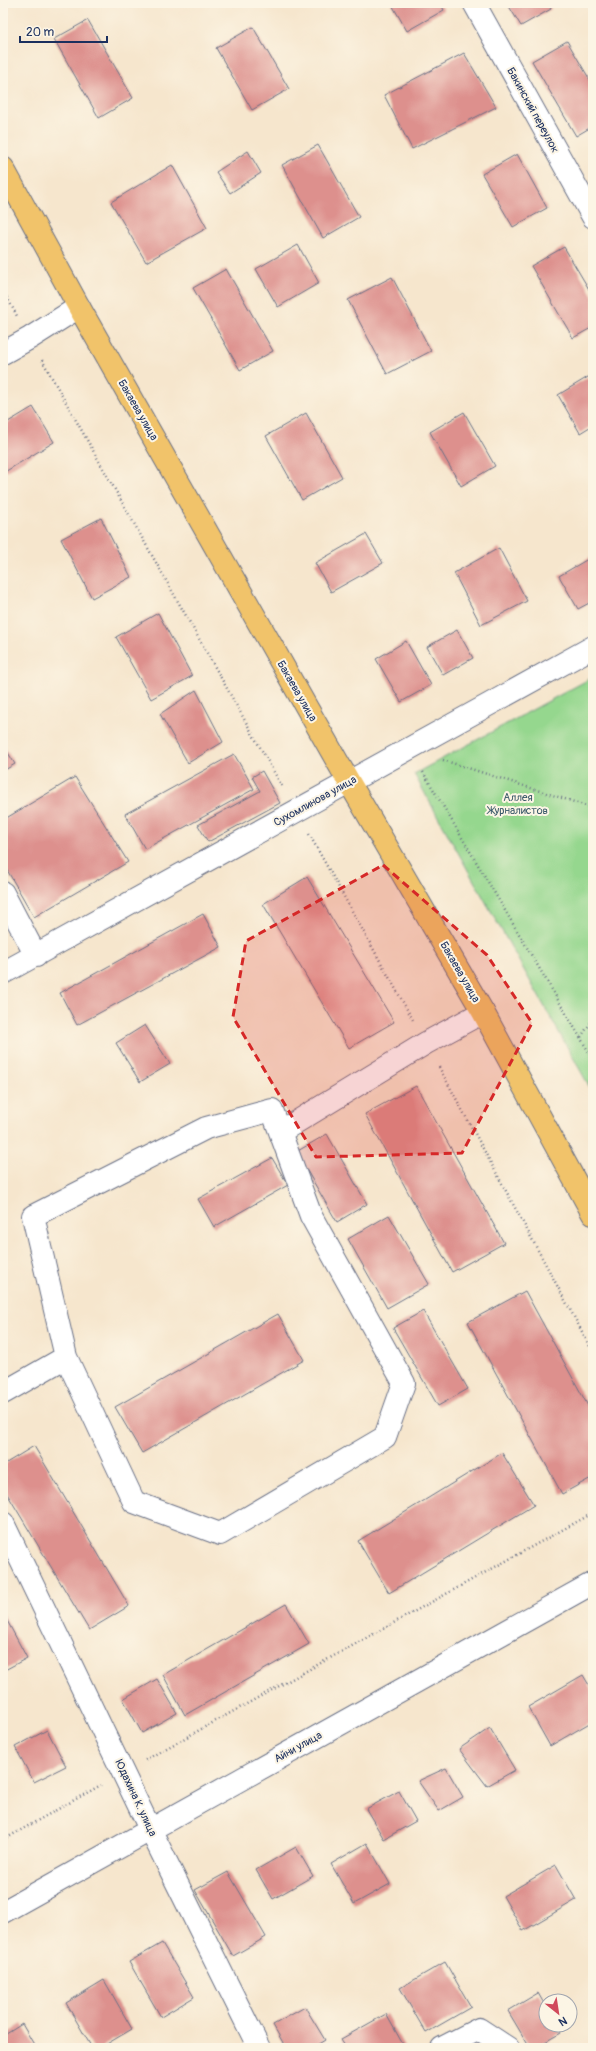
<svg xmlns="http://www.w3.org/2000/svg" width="596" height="2051" font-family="Pangolin,sans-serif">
  <rect width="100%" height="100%" fill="#fcf5e5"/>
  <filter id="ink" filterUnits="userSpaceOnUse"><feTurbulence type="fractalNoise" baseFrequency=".025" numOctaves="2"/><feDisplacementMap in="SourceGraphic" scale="8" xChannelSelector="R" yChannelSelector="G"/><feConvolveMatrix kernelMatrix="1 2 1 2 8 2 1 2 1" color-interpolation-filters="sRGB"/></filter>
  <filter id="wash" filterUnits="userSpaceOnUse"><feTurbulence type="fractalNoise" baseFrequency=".012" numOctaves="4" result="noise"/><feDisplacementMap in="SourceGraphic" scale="16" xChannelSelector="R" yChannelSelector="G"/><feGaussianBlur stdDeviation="0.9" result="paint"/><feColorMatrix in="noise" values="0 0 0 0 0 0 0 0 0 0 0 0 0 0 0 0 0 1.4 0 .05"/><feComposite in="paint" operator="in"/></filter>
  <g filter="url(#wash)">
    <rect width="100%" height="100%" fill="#f6e6cd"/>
    <path fill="#95d78e" stroke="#588376" d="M593,677V1093L414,774Z"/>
    <g id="blocks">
      <path fill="#dd908d" d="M391,3H440L444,10L407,31Z
        M507,3H548L551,9L521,26Z
        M88,20L133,98L99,118L54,39Z
        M253,27L289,89L252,110L216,48Z
        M567,41L593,85V126L576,136L532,61Z
        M464,53L496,107L412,149L384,95Z
        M318,145L359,217L323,238L282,165Z
        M248,151L261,173L230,193L216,172Z
        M517,154L547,208L513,227L482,174Z
        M172,165L207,228L146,262L111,202Z
        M298,245L319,283L278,307L256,269Z
        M564,247L593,296V327L573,338L531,266Z
        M226,269L273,351L240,370L193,288Z
        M392,277L431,351L387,374L348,300Z
        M593,374V425L580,433L558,395Z
        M33,407L54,442L3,473V425Z
        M464,412L495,466L461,486L430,432Z
        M306,413L342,477L302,500L266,436Z
        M101,518L131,577L92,598L61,539Z
        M366,534L383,563L331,592L315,563Z
        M499,548L527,601L481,625L454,573Z
        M593,556V601L578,609L559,576Z
        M158,613L192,676L151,699L116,637Z
        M457,630L473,658L443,675L427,647Z
        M406,641L431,685L401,702L376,659Z
        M196,690L223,742L188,763L160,714Z
        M3,745L15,764L3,771Z
        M234,754L254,789L145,849L125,814Z
        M262,771L280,803L208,842L198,825L260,791L252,777Z
        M75,777L128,862L34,917L3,863V820Z
        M307,877L394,1022L349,1048L263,904Z
        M203,914L221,947L77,1025L60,993Z
        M145,1025L170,1064L140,1082L116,1043Z
        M416,1086L504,1243L452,1272L365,1114Z
        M327,1134L367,1204L337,1222L296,1152Z
        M272,1158L288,1185L214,1227L198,1199Z
        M389,1215L429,1284L387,1308L348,1239Z
        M525,1291L593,1415V1477L562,1494L468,1322Z
        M423,1311L468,1389L438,1406L393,1328Z
        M278,1314L304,1360L142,1453L115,1407Z
        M34,1446L129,1606L89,1630L3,1487V1465Z
        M502,1453L534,1505L389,1593L358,1541Z
        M286,1604L309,1644L185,1715L163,1675Z
        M3,1613L27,1658L3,1671Z
        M583,1675L593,1692V1721L550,1746L528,1707Z
        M157,1679L177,1713L142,1733L123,1699Z
        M490,1728L515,1770L487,1786L459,1749Z
        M47,1730L66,1766L34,1782L15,1747Z
        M446,1768L463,1797L439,1811L418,1781Z
        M399,1791L416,1821L384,1839L366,1809Z
        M367,1843L390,1884L354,1904L331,1864Z
        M296,1847L313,1876L273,1899L256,1870Z
        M556,1865L576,1900L523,1931L503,1896Z
        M228,1872L266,1937L233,1956L195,1890Z
        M162,1943L194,1997L161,2017L129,1962Z
        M445,1962L471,2007L426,2033L400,1988Z
        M104,1980L132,2029L100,2048H92L66,2003Z
        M538,1993L546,2007V2025H556L561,2033L534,2048H530L508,2011Z
        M305,2007L325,2040L312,2048H286L273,2025Z
        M386,2014L405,2048H347L341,2039Z
        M22,2024L36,2048H3V2036Z"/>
    </g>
  </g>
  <g filter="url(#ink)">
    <use href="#blocks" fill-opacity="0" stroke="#686f85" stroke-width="1"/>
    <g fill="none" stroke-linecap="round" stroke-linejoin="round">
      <defs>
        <path id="minor" d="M474,3L593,217
          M3,353L30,338L79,307
          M3,893L36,956
          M3,973L593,647
          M272,1110L311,1216L404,1383L385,1437L220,1534L134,1502L66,1357L33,1216L206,1128Z
          M280,1132L426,1043L483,1012
          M3,1393L66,1357
          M3,1523L150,1829L259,2048
          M3,1912L593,1583
          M442,2048L479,2029L508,2048"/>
        <path id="major" d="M3,168L79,307L349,782L483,1012L593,1214"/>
      </defs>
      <use href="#minor" stroke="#686f85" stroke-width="24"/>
      <use href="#major" stroke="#686f85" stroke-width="24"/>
      <path stroke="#686f85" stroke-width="2.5" stroke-dasharray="1 3" stroke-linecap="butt" d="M3,290L17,316
        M42,360L283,788
        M443,760L593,808
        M423,772L593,1059
        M309,834L413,1020
        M581,1037L593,1019
        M439,1067L593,1352
        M145,1760L593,1513
        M3,1840L101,1785"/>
      <use href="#minor" stroke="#fff" stroke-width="22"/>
      <use href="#major" stroke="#f1c36a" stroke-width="22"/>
    </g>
  </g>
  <path fill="#d62828" fill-opacity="0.2" stroke="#d62828" stroke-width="3" stroke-dasharray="8 5" stroke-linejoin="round" d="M383,865L487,955L532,1023L462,1153L316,1157L233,1017L246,941Z"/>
  <g text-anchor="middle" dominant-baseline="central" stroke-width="4" stroke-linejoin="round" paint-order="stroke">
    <g font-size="11" fill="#1b2f5e" stroke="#fcf5e5">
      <text transform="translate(533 110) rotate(61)">Бакинский переулок</text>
      <text transform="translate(138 410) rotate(60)">Бакаева улица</text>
      <text transform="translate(297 691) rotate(60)">Бакаева улица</text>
      <text transform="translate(315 801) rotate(-29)">Сухомлинова улица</text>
      <text transform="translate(460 972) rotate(60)">Бакаева улица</text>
      <text transform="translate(298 1747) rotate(-29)">Айни улица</text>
      <text transform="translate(136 1798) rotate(65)">Юдахина К. улица</text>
    </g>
    <g font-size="11" fill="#3a596a" stroke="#fcf5e5">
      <text x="518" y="797">Аллея<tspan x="518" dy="13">Журналистов</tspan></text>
    </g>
  </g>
  <rect width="596" height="2051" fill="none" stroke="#fcf5e5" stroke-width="16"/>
  <g transform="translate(558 2013) rotate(150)"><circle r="19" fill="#fcf5e5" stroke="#a2a6af"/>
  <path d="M0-3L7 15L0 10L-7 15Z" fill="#d1495b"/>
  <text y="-6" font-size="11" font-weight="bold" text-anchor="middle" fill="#1b2f5e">N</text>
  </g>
  <path d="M20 36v6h87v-6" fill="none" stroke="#1b2f5e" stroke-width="2"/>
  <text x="26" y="36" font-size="12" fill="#1b2f5e" stroke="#fcf5e5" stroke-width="3" paint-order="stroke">20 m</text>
</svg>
